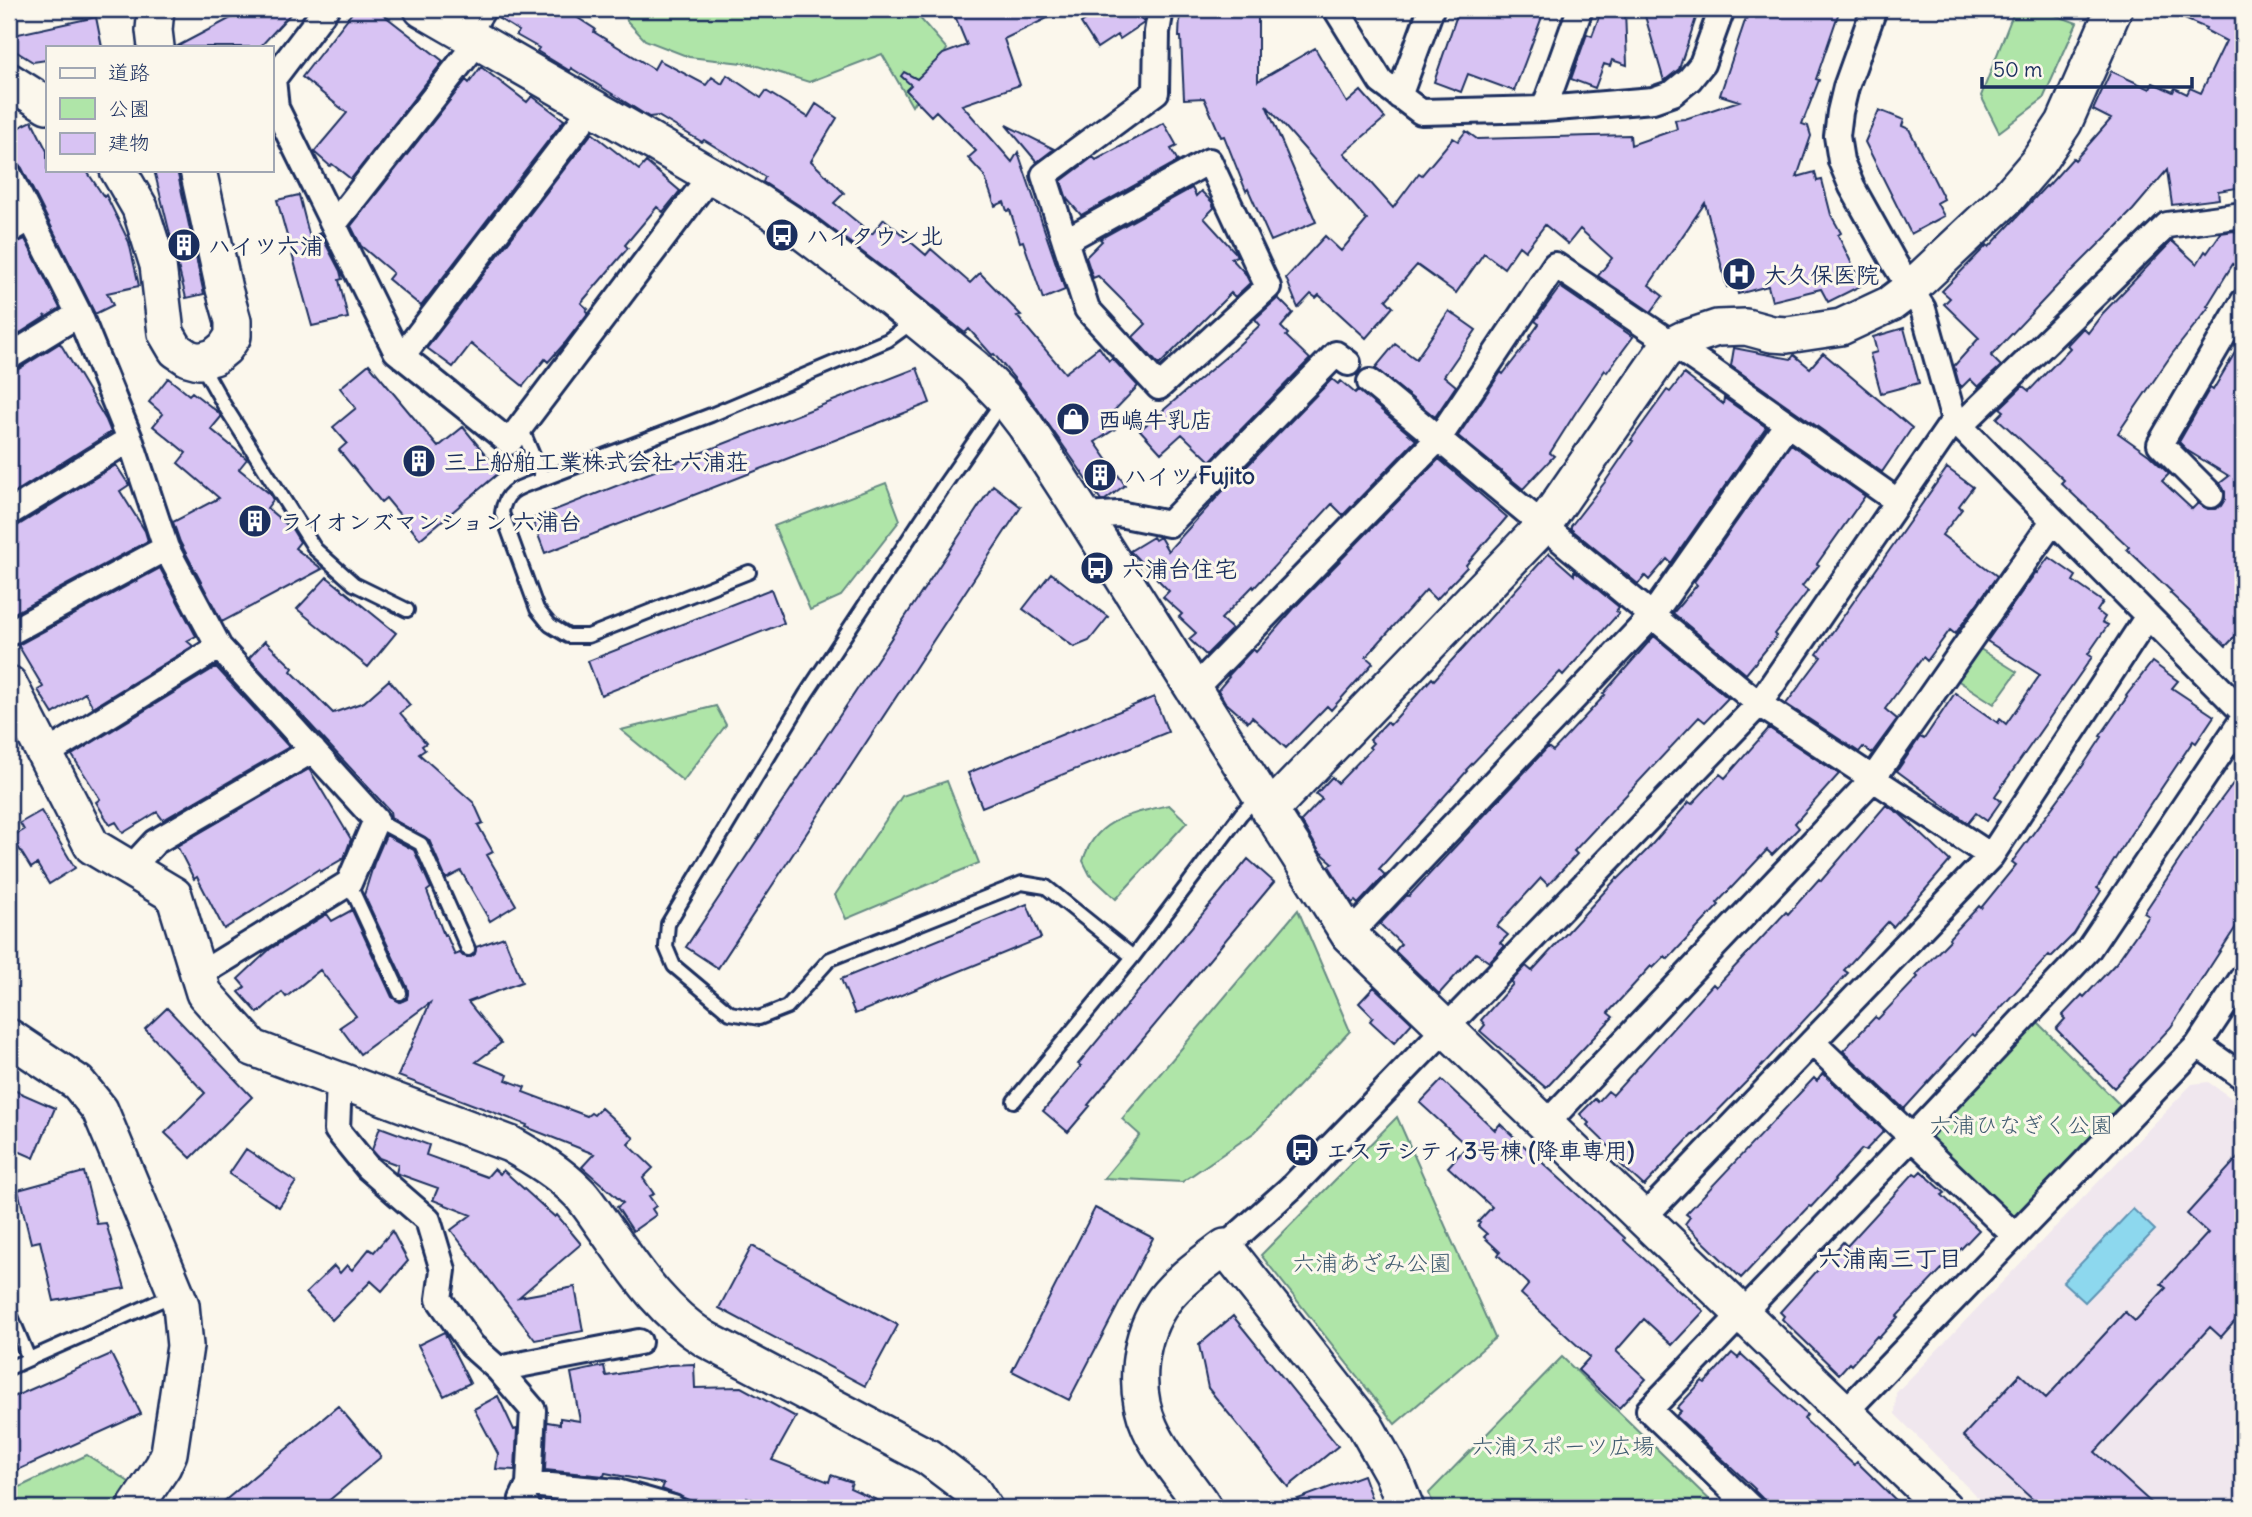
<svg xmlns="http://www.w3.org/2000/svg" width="2252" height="1517" font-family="Delius,'Klee One',sans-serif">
  <rect width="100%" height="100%" fill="#fbf7ec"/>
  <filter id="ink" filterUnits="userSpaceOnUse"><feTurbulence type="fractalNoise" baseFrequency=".0143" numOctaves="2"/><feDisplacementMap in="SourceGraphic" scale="14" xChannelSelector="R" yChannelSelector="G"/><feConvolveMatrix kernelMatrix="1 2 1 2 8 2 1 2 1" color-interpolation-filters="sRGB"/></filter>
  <g filter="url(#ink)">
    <path fill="#f0e7ee" d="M2208,1082L2243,1106V1508H1988L1895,1414L1896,1393L2192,1084Z"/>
    <path fill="#afe5a8" stroke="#658a83" stroke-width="2" d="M625,9H912L947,49L912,106L882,54L809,82L751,64L689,57L645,40L627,21Z
      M2015,9H2039L2077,23L2043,99L1999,132L1981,96Z
      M886,483L900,520L841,596L810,610L774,526Z
      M1977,647L2017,672L1994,704L1954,678Z
      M716,706L726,725L683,781L621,730Z
      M947,781L979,863L846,919L835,895L902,796Z
      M1169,805L1187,822L1116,899L1090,875L1083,861C1095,819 1131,814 1169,805Z
      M1298,910L1350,1031L1255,1132L1182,1182L1104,1178L1140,1135L1122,1119Z
      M2037,1022L2120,1105L2009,1223L1922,1142Z
      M1397,1117L1495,1338L1395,1424L1261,1255Z
      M1562,1357L1718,1508H1434L1429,1493Z
      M87,1455L129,1482L112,1508H9V1492Z"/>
    <path fill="#8dd8ee" stroke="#5f94b4" stroke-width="2" d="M2133,1209L2155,1230L2085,1302L2063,1282Z"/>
    <path fill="#d8c3f3" stroke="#1b2f5e" stroke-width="2" d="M248,9H295L260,47H176Z
      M355,9H376L443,61L351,179L332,164L330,166L314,152L347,113L302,77Z
      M498,9H564L595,29L594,32L654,69L659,60L706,85L712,77L722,84L727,75L761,98L766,91L808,117L816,104L837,118L811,161L844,193L834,203L872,234L884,219L926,255L931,249L970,283L980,273L1021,315L1017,316L1065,373L1099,347L1109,361L1112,358L1138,386L1106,419L1115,429L1095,442L1125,485L1105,500H1101L1028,395L994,354L992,355L969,329L965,333L903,283L811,213L763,182L765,177L704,140L702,142L658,116L649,117L571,68L570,71L537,51L539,48L516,35L519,31L496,17Z
      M952,9H1066L1004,39L1020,85L962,105L1012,162L1018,152L1065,290L1043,299L1023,241L1020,242L1010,210L1007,211L1004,202L995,206L984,175L968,158L976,151L936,111L931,116L906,90L911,85L901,76L904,72L917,79L943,54L967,45Z
      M1102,9H1135L1144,23L1120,39L1117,35L1097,48L1081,23Z
      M1185,9H1258V81L1315,48L1347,103L1361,91L1385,118L1344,153L1393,208L1419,173L1422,175L1453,138L1458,141L1466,131L1477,139L1630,135L1631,145L1677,129L1675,120L1685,119L1739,101L1720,95L1749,9H1840L1816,79L1819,80L1802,124L1808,126L1811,136L1797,177L1815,172L1817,181L1822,180L1831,215L1841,233L1838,235L1862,285L1828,302L1821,289L1772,301L1768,286L1738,294L1736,285L1727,287L1705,203L1649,285L1663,296L1651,312L1598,276L1612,258L1580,229L1568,244L1545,225L1525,251L1519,246L1504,268L1484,253L1456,293L1417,265L1386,300L1393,307L1366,338L1319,295L1316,298L1311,294L1298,308L1286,278L1325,236L1341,251L1367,220L1266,105L1316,222L1271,241L1248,189L1246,191L1224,136L1221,137L1204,98L1184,99L1181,37H1179L1180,14H1184Z
      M1459,9H1545L1514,91L1468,74L1461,92L1434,82Z
      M1602,9H1625L1627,65L1612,60L1610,66L1604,64L1595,88L1571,79L1587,34L1592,36Z
      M1643,9H1699L1679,69L1664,81Z
      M2161,9H2243V111L2236,126L2243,167V187L2218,191L2219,199L2172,205L2167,170L2133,210L2057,286L1991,356L2001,366L1978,387L1970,379L1962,387L1959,384L1954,366L1979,338L1944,304L1950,298L1942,291L1987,245L1989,247L2046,186L2047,187L2073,158L2075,160L2111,119L2093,110L2111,71L2150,89L2153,83L2173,92L2175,88L2187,94L2190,88L2201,93L2226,41L2205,30L2206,28Z
      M96,17L102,47H47V60L33,62L9,47V36Z
      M481,67L527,102L532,96L564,120L421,306L388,279L393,273L361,246L351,226L466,80L469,83Z
      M1879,110L1904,120L1902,126L1909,129L1944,199L1937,203L1944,216L1911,234L1865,142Z
      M32,121L47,151V170H86L104,197L106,195L129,242L139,286L107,293L113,305L95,314L22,168L17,162L9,160V132Z
      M1164,123L1177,146L1171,149L1178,161L1081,215L1067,199L1061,181L1093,157L1096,160Z
      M1006,125L1054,149L1037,162Z
      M592,133L639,170L646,162L680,191L663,212L657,207L625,245L628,248L581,303L588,309L586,311L588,313L565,343L548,362L545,359L523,386L471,344L453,367L427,348Z
      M154,170H177L204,294L186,298Z
      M1192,188L1196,196L1201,191L1212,202L1214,208L1204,218L1235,252L1237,256L1231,258L1245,273L1250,283L1235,297L1231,293L1159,365L1133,337L1146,324L1098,276L1093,278L1086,257L1102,241L1100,239Z
      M299,195L310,238L320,233L340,271L342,279L339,280L348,318L312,326L277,200Z
      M2234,231L2243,237V271L2233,264L2207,306L2209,307L2172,354L2118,433L2149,455L2169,474L2162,481L2192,509L2198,503L2208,509H2215L2221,506L2225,499V492L2220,483L2229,476L2188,451L2179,442L2210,388L2213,390L2243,339V628L2226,646L2170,593L2172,592L2127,549L2129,547L2061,483L2064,480L1997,418L2004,411L2000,408L2023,386L2029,391L2070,348L2067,345L2083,328L2088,333L2103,313L2172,241L2197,264L2205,251L2207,253L2221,233Z
      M25,239L60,308L46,317L44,315L45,317L9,340V246Z
      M1560,287L1633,337L1607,372L1605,370L1576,412L1550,453L1554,456L1523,489L1458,436L1501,372L1503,374L1530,339L1529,338L1539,324L1535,321Z
      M1278,298L1293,313L1281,327L1288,334L1286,336L1310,359L1210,461L1182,434L1161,453L1140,430L1228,355L1260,325L1255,319Z
      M1449,311L1476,330L1444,376L1456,386L1435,417L1375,368L1395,344L1416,359Z
      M1904,328L1919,383L1881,393L1870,354L1877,352L1873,337Z
      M60,343L106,420L111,432L9,496V372L17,370Z
      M1734,348L1791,359L1794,355L1810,368L1823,353L1912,428L1882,472L1731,366Z
      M369,364L438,447L463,427L500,472L420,539L386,498L381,502L339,450L347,443L333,427L356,408L340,388Z
      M917,368L930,403L545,553L532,519Z
      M1684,374L1723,404L1724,398L1766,427L1671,563L1667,559L1649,580L1645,576L1638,584L1571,529V526L1605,482L1633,441L1631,440L1667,390L1670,392Z
      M168,378L189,395L192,392L219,413L221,417L211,429L247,459L239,469L270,494L273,500L267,508L292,529L300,542L295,548L322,569L222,622L180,542L173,522L219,498L178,463L186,453L153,426L163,414L149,402Z
      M1332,379L1338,384L1341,381L1355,393L1358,390L1416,440L1343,515L1332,504L1254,588L1253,586L1221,619L1232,629L1206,655L1189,639L1196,633L1179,617L1182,614L1163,597L1169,591L1130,551L1153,537L1155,540L1160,537L1168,551L1220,494Z
      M1791,444L1865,496L1817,564L1819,565L1802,586L1808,591L1775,634L1777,636L1746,674L1673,613L1697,585L1694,582Z
      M1439,459L1507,517L1466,565L1467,567L1436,600L1426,590L1366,657L1373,663L1331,710L1327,706L1286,748L1252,717L1248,722L1225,702L1218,690L1229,677L1228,676L1253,649L1256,652L1296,606Z
      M116,465L129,485L120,491L145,531L148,541L9,616V528L17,526Z
      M1947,468L1973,487L1959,506L1962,509L1942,535L1997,576L1955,634L1950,630L1927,661L1923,657L1885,709L1897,719L1872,753L1863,747L1859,752L1786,704L1821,657L1817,654Z
      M993,485L1021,507L718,968L686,947Z
      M1549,553L1574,575V570L1619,607L1616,611L1619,613L1563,675L1560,672L1466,770L1467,771L1379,869L1385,875L1358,904L1355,901L1352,903L1329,866L1333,863L1319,851L1301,821L1322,799L1316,794L1332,777L1338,783L1371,749L1369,747L1373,743L1370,740L1387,722L1390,725L1432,678L1434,680Z
      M2049,557L2076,576L2073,581L2103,602L2097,611L2105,617L2102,622L2108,625L2088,654L2092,657L1995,796L2001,801L1987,821L1976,813L1968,823L1897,771L1920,737L1924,739L1955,693L1998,723L2000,719L2006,724L2040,675L1987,641L2036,572L2037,573Z
      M160,568L196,636L187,641L193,646L93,707L85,693L53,714L38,690L43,687L18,645Z
      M1051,573L1108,617L1089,641L1074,647L1023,609Z
      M327,577L396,633L368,667L297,609Z
      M771,589L784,623L601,695L588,661Z
      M1654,636L1728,698L1705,722L1699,717L1574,851L1577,854L1548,885L1541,878L1497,926L1508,935L1500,943L1504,946L1489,962L1476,953L1439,994L1395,951L1401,944L1380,924L1407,895L1409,896L1548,747L1553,751L1605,695L1603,694Z
      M265,641L293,668L291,671L333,713L364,702L389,680L410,705L400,713L426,743L422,746L425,750L419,754L474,803L483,823L478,825L493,852L487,855L516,905L490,921L461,871L446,879L429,840L391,818L390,811L249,658Z
      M2152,662L2178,681L2172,688L2214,716L2196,743L2193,741L2128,838L2097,888L2101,891L2074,934L2051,957L2049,955L1975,1036L1972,1034L1904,1109L1843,1051L1875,1017L1878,1019L1918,977L1916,975L1950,940L1949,938L1979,906L1981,908L2016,865L2012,862L2082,767L2102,737L2100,736L2127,697L2126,696Z
      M216,667L289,747L163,820L157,812L123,833L116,822L110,825L96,802L100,799L72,755Z
      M1154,697L1168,732L982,807L968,773Z
      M1769,728L1839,774L1795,823L1799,828L1772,855L1767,850L1717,903L1719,905L1668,959L1665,956L1653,968L1651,966L1608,1013L1613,1017L1546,1088L1480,1031L1485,1025L1481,1020L1513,984L1511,982L1526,966L1532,971L1617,878L1618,879L1648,849L1689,802L1692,804L1720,774L1725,778Z
      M309,769L351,839L344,858L320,872L319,869L224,929L197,877L194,879L177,846Z
      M2243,770V916L2171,1027L2114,1088L2056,1029L2065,1019L2062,1016L2082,995L2084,997L2116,963L2149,916L2144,913L2206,820Z
      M1886,805L1900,814L1950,861L1893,927L1888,922L1844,970L1848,973L1757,1071L1694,1135L1693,1134L1644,1186L1618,1162L1621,1158L1587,1125L1589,1123L1580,1114L1595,1099L1598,1102L1608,1091L1613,1095L1713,984L1716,987L1786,912L1788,914L1819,879L1821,881Z
      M41,811L75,868L49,884L37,864L31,868L12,837L24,830L20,823Z
      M386,835L414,850L431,888L427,891L444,935L446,934L455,955L460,953L463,956L471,957L475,954L476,947L504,937L522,982L468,1002L501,1043L476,1062L508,1075L506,1080L525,1087L523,1092L587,1116L591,1113L594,1115L601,1108L634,1138L628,1144L653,1168L643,1178L654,1194L649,1196L656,1206L652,1209L656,1215L633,1231L617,1207L623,1203L582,1167L594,1154L526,1127L527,1125L398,1076L430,1003L360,1054L340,1027L356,1016L320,970L286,997L282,992L258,1013L239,992L245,987L238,979L270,949L327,914L332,921L352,910L392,997L400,1002L407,999L408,989L364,895L374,863Z
      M1248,859L1274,882L1088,1105L1090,1106L1068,1132L1043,1111L1081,1066L1078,1064Z
      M1027,904L1041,938L855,1014L841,979Z
      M1374,987L1412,1023L1394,1043L1370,1021L1373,1017L1359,1003Z
      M167,1008L252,1097L191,1158L165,1133L205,1093L145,1029Z
      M1823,1073L1884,1131L1865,1151L1862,1149L1834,1180L1835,1181L1811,1207L1809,1206L1741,1278L1685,1224L1690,1217L1686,1214L1814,1078L1817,1081Z
      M1442,1080L1495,1130L1500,1124L1625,1238L1624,1240L1627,1243L1681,1293L1682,1292L1704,1311L1672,1345L1644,1319L1616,1351L1646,1379L1619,1408L1578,1370L1590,1357L1521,1294L1529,1284L1498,1255L1500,1252L1484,1237L1487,1234L1478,1226L1480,1223L1478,1222L1492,1207L1448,1167L1467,1146L1420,1103Z
      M9,1088L55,1108L34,1158L9,1147Z
      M380,1127L429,1145L426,1155L487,1177L494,1169L500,1174L503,1170L555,1217L557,1215L581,1244L519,1297L575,1287L583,1331L535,1340L451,1230L471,1215L433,1200L438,1188L396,1173L398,1165L379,1158L372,1150Z
      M246,1149L296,1182L279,1207L229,1174Z
      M2243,1152V1312L2221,1337L2210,1327L2095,1452L2157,1508H2042L1963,1436L2020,1374L2046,1398L2125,1312L2135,1321L2166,1288L2161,1284L2208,1233L2187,1214Z
      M1921,1171L1945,1193L1942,1195L1979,1230L1897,1316L1898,1317L1879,1338L1877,1336L1851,1365L1849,1363L1839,1374L1782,1319L1784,1316L1780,1312L1843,1242L1847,1246L1914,1173L1917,1175Z
      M84,1172L97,1224L106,1223L125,1288L54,1301L40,1241L31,1243L18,1190Z
      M1095,1208L1153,1238L1069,1400L1012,1371Z
      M392,1231L408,1261L382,1291L371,1281L332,1320L306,1293L334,1266L340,1273L347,1265L352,1270L369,1249L374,1252Z
      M752,1246L898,1325L865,1386L719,1308Z
      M1233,1316L1338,1446L1288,1487L1208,1388L1199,1345Z
      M444,1332L470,1383L444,1396L418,1345Z
      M1732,1353L1738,1358L1741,1354L1807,1415L1804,1419L1854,1465L1857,1462L1904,1508H1773L1762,1498L1754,1490L1755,1489L1676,1416L1681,1411L1677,1408L1702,1381L1705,1383Z
      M111,1354L141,1414L9,1474V1399Z
      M694,1364L695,1388L741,1387L796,1417L772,1460L829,1482L831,1475L852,1482L850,1488L894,1508H774L747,1497L742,1508H708L662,1489L664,1484L605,1473L604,1476L545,1470L547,1422L560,1424V1418L580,1421L571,1373L604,1366L606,1376L670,1365Z
      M498,1396L514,1430L517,1429L515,1470L496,1469L498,1454L474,1409Z
      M338,1406L381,1457L320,1508H216Z
      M1363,1475L1375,1508H1280L1279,1506Z
      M564,1502L586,1504V1508H563Z"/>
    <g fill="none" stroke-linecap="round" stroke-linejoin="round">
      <defs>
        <path id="lane" d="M201,364L224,405L315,549L354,584L407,610
          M1002,402L943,487L806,694L668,924L666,947L674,966L730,1013L759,1018L787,1007L830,959L1022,883L1046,887L1133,957
          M521,427L543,479L711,415L888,340L914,321
          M543,479C522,487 505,488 502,513L537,609L550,625L568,636H588L749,572
          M376,820L421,844L468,949
          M349,883L400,993
          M1014,1101L1133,957L1241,814L1259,795
          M9,1311L29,1359
          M9,1368L175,1294"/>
        <path id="street" d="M326,9L273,79L276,108L396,351L509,442L711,175
          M1336,9L1381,82L1421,112L1544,109L1653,100L1673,93L1690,79L1702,64L1722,9
          M1874,9L1846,87L1840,112L1837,136L1841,161L1852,187L1895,264L1923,309L1954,420L2243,712
          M467,35L483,9
          M1399,96L1431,9
          M1544,109L1580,9
          M9,175L79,314L130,439L166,548L219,647L376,820L349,883L199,975
          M334,224L478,41
          M9,231L29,219
          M1065,241L1209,161L1268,287L1159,387L1087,309L1044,175L1156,92L1157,32L1161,9
          M402,356L592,108
          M9,357L79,314
          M1370,382L1759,704L1991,856
          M1959,427L2167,225L2243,215
          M2211,495L2160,444L2243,302
          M9,513L130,439
          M1084,516L1119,514L1169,524L1336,354L1348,363
          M9,633L166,548
          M1194,689L1439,438L1555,265L1708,368L1897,501
          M46,754L219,647
          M130,869L155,842L313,750
          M1349,935L1652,616L1787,424
          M1812,1042L2014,1235
          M2198,1045L2243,1077
          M339,1081L337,1130L368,1168L428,1220L443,1270L439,1299L472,1346L498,1369L533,1410L529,1484L522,1499L528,1508
          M1545,1125L1872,780L2053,521
          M1643,1218L1991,856L2148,616
          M1225,1247L1293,1186L1759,704L1954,420
          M498,1369L639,1342
          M1845,1412L2198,1045L2243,977
          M529,1484L617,1492L673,1508
          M1751,1508L1649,1410L1912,1137L2088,950L2243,719"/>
        <path id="secondary" d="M156,9L154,30L156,47
          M422,9L759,203L799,229L891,299L974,367L1005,399L1025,425L1084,516L1349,935L1944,1508
          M9,81L47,105
          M118,170L140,208L158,265L166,333L176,350L188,358L199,361L214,357L225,348L233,336V321L224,289L198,170
          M9,684L92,846L174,895L204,993L253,1048L510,1144C535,1158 560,1173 580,1194C589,1204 597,1217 605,1228C635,1270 661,1311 705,1339L928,1457L973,1491L984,1508
          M1269,811L1543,526L1663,353L1672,345L1684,339L1717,328L1746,327L1772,334L1787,335L1841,327L1890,304L1911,288L2008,197L2038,162L2064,123L2114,9
          M9,1037L78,1083L100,1110L181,1305L185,1346L169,1453L163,1466L135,1508
          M1204,1508C1187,1482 1163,1457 1150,1428C1132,1389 1138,1335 1164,1300C1180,1279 1204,1263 1225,1247L1365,1425L1392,1473L1406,1508"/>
      </defs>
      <use href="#lane" stroke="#1b2f5e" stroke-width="18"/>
      <use href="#street" stroke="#1b2f5e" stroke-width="30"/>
      <use href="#secondary" stroke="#1b2f5e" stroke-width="40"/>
      <use href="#lane" stroke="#fbf7ec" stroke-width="12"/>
      <use href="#street" stroke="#fbf7ec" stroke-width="24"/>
      <use href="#secondary" stroke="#fbf7ec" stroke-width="35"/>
    </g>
  </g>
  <defs>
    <symbol id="bus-disc" viewBox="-11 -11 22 22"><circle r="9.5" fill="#1b2f5e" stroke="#fbf7ec"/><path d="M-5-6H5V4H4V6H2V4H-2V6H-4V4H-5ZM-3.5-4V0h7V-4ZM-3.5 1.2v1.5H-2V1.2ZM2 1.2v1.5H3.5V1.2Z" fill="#fff"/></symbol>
    <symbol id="building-disc" viewBox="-11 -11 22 22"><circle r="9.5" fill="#1b2f5e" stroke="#fbf7ec"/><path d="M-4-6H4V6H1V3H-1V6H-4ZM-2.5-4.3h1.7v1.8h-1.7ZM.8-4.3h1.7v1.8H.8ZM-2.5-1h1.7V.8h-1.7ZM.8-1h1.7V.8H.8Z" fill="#fff"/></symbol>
    <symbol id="hospital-disc" viewBox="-11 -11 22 22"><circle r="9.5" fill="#1b2f5e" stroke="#fbf7ec"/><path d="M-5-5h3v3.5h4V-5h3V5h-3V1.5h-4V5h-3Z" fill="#fff"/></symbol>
    <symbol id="shop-disc" viewBox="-11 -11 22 22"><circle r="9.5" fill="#1b2f5e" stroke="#fbf7ec"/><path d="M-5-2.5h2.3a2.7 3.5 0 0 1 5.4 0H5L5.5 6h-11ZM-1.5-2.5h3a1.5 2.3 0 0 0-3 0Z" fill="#fff"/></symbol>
  </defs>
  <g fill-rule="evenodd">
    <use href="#bus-disc" x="763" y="216" width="38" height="38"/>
    <use href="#building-disc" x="165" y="226" width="38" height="38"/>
    <use href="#hospital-disc" x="1720" y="255" width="38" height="38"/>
    <use href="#shop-disc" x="1054" y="400" width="38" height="38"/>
    <use href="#building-disc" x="400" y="442" width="38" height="38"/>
    <use href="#building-disc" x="1081" y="456" width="38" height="38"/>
    <use href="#building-disc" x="236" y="502" width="38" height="38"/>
    <use href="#bus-disc" x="1078" y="549" width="38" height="38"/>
    <use href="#bus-disc" x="1283" y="1131" width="38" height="38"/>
  </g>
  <g text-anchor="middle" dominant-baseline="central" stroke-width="6" stroke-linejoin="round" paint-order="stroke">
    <g font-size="23" font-weight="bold" fill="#1b2f5e" stroke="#fbf7ec" text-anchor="start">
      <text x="806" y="235">ハイタウン北</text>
      <text x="208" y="245">ハイツ六浦</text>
      <text x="1764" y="274">大久保医院</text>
      <text x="1098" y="419">西嶋牛乳店</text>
      <text x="444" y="461">三上船舶工業株式会社 六浦荘</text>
      <text x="1124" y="475">ハイツ Fujito</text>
      <text x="280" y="521">ライオンズマンション 六浦台</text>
      <text x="1122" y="568">六浦台住宅</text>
      <text x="1326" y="1150">エステシティ3号棟 (降車専用)</text>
    </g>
    <g font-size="23" fill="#405c70" stroke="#fbf7ec">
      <text x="2021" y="1124">六浦ひなぎく公園</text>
      <text x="1372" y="1262">六浦あざみ公園</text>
      <text x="1563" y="1445">六浦スポーツ広場</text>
    </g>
    <g font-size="24" font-weight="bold" fill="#1b2f5e" stroke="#fbf7ec">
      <text x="1890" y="1258">六浦南三丁目</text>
    </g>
  </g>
  <rect width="2252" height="1517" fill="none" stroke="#fbf7ec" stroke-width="35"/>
  <rect x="18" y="18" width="2217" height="1482" fill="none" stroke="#1b2f5e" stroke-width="2.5" filter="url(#ink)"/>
  <rect x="46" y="46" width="228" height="126" fill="#fbf7ec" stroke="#a1a7b3" stroke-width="2"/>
  <rect x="60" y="68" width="35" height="10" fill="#fbf7ec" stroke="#a1a7b3" stroke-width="2"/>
  <text x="108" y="80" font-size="21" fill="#1b2f5e">道路</text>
  <rect x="60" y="98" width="35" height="21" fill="#afe5a8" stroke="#a1a7b3" stroke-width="2"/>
  <text x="108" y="116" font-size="21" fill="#1b2f5e">公園</text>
  <rect x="60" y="133" width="35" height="21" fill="#d8c3f3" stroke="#a1a7b3" stroke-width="2"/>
  <text x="108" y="150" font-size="21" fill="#1b2f5e">建物</text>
  <path d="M1982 77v10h210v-10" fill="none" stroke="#1b2f5e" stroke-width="3.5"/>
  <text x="1993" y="77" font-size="21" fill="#1b2f5e" stroke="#fbf7ec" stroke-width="5" paint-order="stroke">50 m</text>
</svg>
